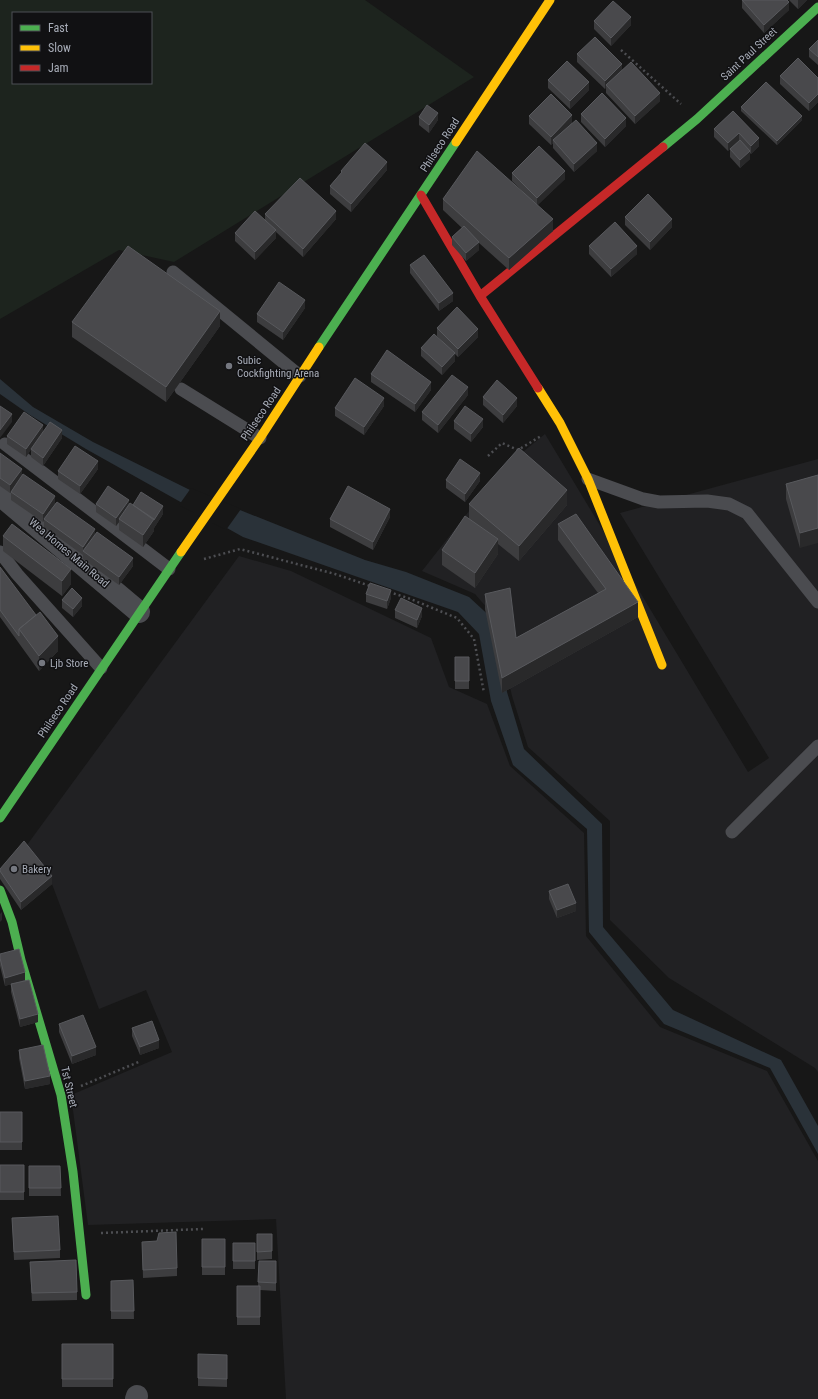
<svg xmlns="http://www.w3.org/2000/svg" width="818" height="1399" font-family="'Roboto Condensed',sans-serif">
  <rect width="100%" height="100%" fill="#171717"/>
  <path fill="#212123" d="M545,434L748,772L769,758L620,513L818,459V1072L815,1068L669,978L610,920V821L528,747L512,696L494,616L475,594L422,571L502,469Z
    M239,556L291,571L431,638L449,687L487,704L510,766L584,833L586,936L660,1027L767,1071L818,1161V1399H286L276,1219L88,1225L71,1095L172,1052L146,990L99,1009L52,884L24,849Z"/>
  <path fill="#1d241e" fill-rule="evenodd" d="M0,0H365L474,77L174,262L119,250L0,319ZM13,13H151V83H13Z"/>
  <path fill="#2a3239" d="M0,379L33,407L93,442L190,490L365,560L406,572L469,597L495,621L507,692L524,749L602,824L603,927L673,1010L781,1060L818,1126V1154L770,1068L664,1024L589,932L587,829L513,765L491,701L479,634L458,612L243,537L86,449L30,415L0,394Z"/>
  <path fill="#171717" d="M191,488L241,509L226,530L179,505Z"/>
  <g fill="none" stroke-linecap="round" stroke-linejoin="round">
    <path stroke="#4d4e52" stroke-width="2.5" stroke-dasharray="2 3" stroke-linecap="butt" d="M621,50L681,104
      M488,456L502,443L518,450L541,436
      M204,559L240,549L335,574L373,587
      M389,592L408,598L457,618L474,639L484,693
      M81,1086L141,1061
      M101,1233L203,1229"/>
    <path stroke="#4b4c50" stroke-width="13" d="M173,272L300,376
      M181,389L260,438
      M5,444L169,569
      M588,479L643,499L659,502L707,501L729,504L747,513L818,602
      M0,552L17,574L101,668
      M732,832L818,746"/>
    <path stroke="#4b4c50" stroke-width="22" d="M0,495L139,612
      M136,1399L137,1396"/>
    <path stroke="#4caf50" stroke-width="9" d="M663,147L697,119L818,7
      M319,347L456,142
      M0,818L181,552
      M0,890L12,922L21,960L61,1095L73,1172L86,1295"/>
    <path stroke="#ffc107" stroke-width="9" d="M456,142L550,0
      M538,388L560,423L588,479L662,665
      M181,552L260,438L319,347"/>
    <path stroke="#c62828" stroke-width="9" d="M421,195L480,296L538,388
      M480,296L663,147"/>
  </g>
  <path fill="#3d3d3f" d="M742,0L789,10L764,33L742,8Z
    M789,0H807L798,9Z
    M594,21L631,25L611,46L594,29Z
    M818,40V65L809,57V49Z
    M577,54L622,71L660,101L635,124L606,93V87L605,89L577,62Z
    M780,76L818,78V102L809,111L780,84Z
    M548,80L589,90L570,109L548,88Z
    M741,107L802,120L777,145L741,111Z
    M733,111L759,146L751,154L750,153V159L740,168L730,157V149L728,151L714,137V129Z
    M581,114L626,126L605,147L581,122Z
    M529,116L572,123L597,151L574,172L553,148V143L551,145L529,124Z
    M419,117L438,120L429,133L419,125Z
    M387,170L351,212L330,194V186L341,173V171Z
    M512,173L565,179L537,205L553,231L509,270L479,243V250L466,261L452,245V237L462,228L443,210V199L524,193L512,181Z
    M265,214L336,219L303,257L276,232V238L255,260L235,241V233L265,220Z
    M625,217L672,227L650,250L625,225Z
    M589,246L637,254L611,277L589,254Z
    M410,265L453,301L439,311L410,273Z
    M305,308L283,340L257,322V314Z
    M72,322L220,326L166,402L72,337Z
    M437,328L478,337L458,357L455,354V361L442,375L421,356V348L442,341L437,336Z
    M371,374L431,390L415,412L371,382Z
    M468,395L438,433L422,420V412Z
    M483,397L517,406L503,423L483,405Z
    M384,406L364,435L335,416V408Z
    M454,421L483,427L471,442L454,429Z
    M43,433L62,438L43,466L31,457V449L26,457L7,444V436Z
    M0,453L22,476L95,535L133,566L119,585L83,559V554V555L44,527V521L43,522L11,500V492L10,493L0,486Z
    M98,469L80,494L58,479V471Z
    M818,475L800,548L786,499V484Z
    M446,480L480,481L465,502L446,488Z
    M96,504L133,505L163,514L154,528V531L143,547L119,530V522L116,526L96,512Z
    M469,504L567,505L519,561L498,544V554L475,588L442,565V550L469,519Z
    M390,517L373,550L330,527V519Z
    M558,524L638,617L502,693L485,609V594L516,638L598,593L558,540Z
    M3,536L71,584L62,596L3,551Z
    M0,567L58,651L39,671L0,617Z
    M366,594L391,598L387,609L366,602Z
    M62,600L82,606L73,617L62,608Z
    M395,610L422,616L417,628L395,618Z
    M455,657H469V689H455Z
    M0,869L52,884L21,910L0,879Z
    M549,891L576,911L557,918L549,899Z
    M0,954L25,980L38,1022L20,1027L11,992V984L5,986L0,966Z
    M59,1024L96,1055L72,1064L59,1032Z
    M132,1028L159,1048L140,1055L132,1036Z
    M19,1050L50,1084L25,1089L19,1058Z
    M0,1112H22V1150H0Z
    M0,1165H24V1200H0Z
    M29,1166H60L61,1196H29Z
    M12,1218L60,1250V1258L14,1260Z
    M257,1234H272V1259L257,1260Z
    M202,1239H225V1275H202Z
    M142,1242L177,1268V1276L143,1278Z
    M233,1243H255V1269H233Z
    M259,1261H276V1291L260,1290V1325H237V1286H258Z
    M30,1270L77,1292V1300L32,1301Z
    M133,1280L134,1319H111V1281Z
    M62,1344H113V1387H62Z
    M227,1355V1387L198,1386V1378Z"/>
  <path fill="#29292a" d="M798,0H807L798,9Z
    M789,2V10L764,33V25Z
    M631,17V25L611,46V38Z
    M622,64V72L606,85V87L605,89V81Z
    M589,82V90L570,109V101Z
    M660,93V101L635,124V116Z
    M818,94V102L809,111V103Z
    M438,113V120L429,133V125Z
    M572,115V123L553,140V143L551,145V137Z
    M802,116V120L777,145V141Z
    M626,118V126L605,147V139Z
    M739,133V141L728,151V143Z
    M759,138V146L751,154V146Z
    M597,143V151L574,172V164Z
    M750,151V159L740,168V160Z
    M387,162V170L351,212V204Z
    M565,171V179L537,206V198Z
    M336,211V219L303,257V249Z
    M553,219V231L509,270V258Z
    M672,219V227L650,250V242Z
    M276,230V238L255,260V252Z
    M479,242V250L466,261V253Z
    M637,246V254L611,277V269Z
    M453,293V301L439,311V303Z
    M305,300V308L283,340V332Z
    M220,311V326L166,402V387Z
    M478,329V337L458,357V349Z
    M455,353V361L442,375V367Z
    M431,382V390L415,412V404Z
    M468,387V395L438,433V425Z
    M384,398V406L364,435V427Z
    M517,398V406L503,423V415Z
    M12,414V422L0,438V430Z
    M483,419V427L471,442V434Z
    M43,425V433L26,457V449Z
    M62,430V438L43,466V458Z
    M98,461V469L80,494V486Z
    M22,469V477L10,493V485Z
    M480,473V481L465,502V494Z
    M567,490V505L519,561V546Z
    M55,496V504L44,519L43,522V514Z
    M129,500V508L119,519V522L116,526V518Z
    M163,506V514L154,528V520Z
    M390,509V517L373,550V542Z
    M154,519V531L143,547V535Z
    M818,528V543L800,548V533Z
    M95,529V537L83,551V555V547Z
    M498,539V554L475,588V573Z
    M133,558V566L119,585V577Z
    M71,569V584L62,596V581Z
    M391,590V598L387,609V601Z
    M82,598V606L73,617V609Z
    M638,602V617L502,693V678Z
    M422,608V616L417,628V620Z
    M58,636V651L39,671V656Z
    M52,876V884L21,910V902Z
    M576,903V911L557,918V910Z
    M2,912V920L0,922V914Z
    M25,972V980L5,986V978Z
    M38,1014V1022L20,1027V1019Z
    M159,1040V1048L140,1055V1047Z
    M96,1047V1055L72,1064V1056Z
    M50,1076V1084L25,1089V1081Z"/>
  <path fill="#49494c" stroke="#58595d" d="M742,0H787L789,2L764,25Z
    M613,1L631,17L611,38L594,21Z
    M595,37L622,64L605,81L577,54Z
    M818,40V57L809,49Z
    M798,58L818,78V94L809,103L780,76Z
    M567,61L589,82L570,101L548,80Z
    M631,62L660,93L635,116L606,85Z
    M766,82L802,116L777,141L741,107Z
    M602,93L626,118L605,139L581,114Z
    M551,94L572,115L551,137L529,116Z
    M427,105L438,113L429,125L419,117Z
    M733,111L759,138L751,146L739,133L728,143L714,129Z
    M576,120L597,143L574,164L553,140Z
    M740,140L750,151L740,160L730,149Z
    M365,143L387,162L351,204L330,186L342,172L341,171Z
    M539,146L565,171L537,198L512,173Z
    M477,151L553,219L509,258L443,199Z
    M300,178L336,211L303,249L265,214Z
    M648,194L672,219L650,242L625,217Z
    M255,211L276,230L255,252L235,233Z
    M615,222L637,246L611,269L589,246Z
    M464,226L479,242L466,253L452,237Z
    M128,246L220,311L166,387L72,322Z
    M424,255L453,293L439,303L410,265Z
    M279,282L305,300L283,332L257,314Z
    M457,307L478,329L458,349L437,328Z
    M434,334L455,353L442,367L421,348Z
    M387,350L431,382L415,404L371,374Z
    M452,375L468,387L438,425L422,412Z
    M355,378L384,398L364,427L335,408Z
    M497,380L517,398L503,415L483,397Z
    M0,406L12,414L0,430Z
    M465,406L483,419L471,434L454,421Z
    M24,412L43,425L26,449L7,436Z
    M50,422L62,430L43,458L31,449Z
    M75,446L98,461L80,486L58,471Z
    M519,448L567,490L519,546L469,504Z
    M0,453L22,469L10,485L0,478Z
    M460,459L480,473L465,494L446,480Z
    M23,474L55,496L43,514L11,492Z
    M818,475V528L800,533L786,484Z
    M108,486L129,500L116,518L96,504Z
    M348,486L390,509L373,542L330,519Z
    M141,492L163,506L154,520L133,505Z
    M57,502L95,529L83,547L44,519Z
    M130,503L154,519L143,535L119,519Z
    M576,514L638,602L502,678L485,594L510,588L516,638L606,589L558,524Z
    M465,516L498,539L475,573L442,550Z
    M12,524L71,569L62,581L3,536Z
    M97,532L133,558L119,577L83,551Z
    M0,567L36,615L19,629V636L0,610Z
    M370,583L391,590L387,601L366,594Z
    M72,588L82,598L73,609L62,600Z
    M401,598L422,608L417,620L395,610Z
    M40,612L58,636L39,656L19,629Z
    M455,657H469V681H455Z
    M24,841L52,876L21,902L0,871V869Z
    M568,884L576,903L557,910L549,891Z
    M19,949L25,972L5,978L0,958V954Z
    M29,980L38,1014L20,1019L11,984Z
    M83,1015L96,1047L72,1056L59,1024Z
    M152,1021L159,1040L140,1047L132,1028Z
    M43,1045L50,1076L25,1081L19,1050Z
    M0,1112H22V1142H0Z
    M0,1165H24V1192H0Z
    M29,1166H60L61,1188H29Z
    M58,1216L60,1250L14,1252L12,1218Z
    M176,1232L177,1268L143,1270L142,1242L157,1241L159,1233Z
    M257,1234H272V1251L257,1252Z
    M202,1239H225V1267H202Z
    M233,1243H255V1261H233Z
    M76,1260L77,1292L32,1293L30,1262Z
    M259,1261H276V1283L258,1282Z
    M133,1280L134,1311H111V1281Z
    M237,1286H260V1317H237Z
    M62,1344H113V1379H62Z
    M198,1354L227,1355V1379L198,1378Z"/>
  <g fill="#757880" stroke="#111113" stroke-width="1.5">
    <circle cx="229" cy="366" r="4"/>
    <circle cx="42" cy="663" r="4"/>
    <circle cx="14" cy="869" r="4"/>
  </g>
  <g text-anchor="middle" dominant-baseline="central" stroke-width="3" stroke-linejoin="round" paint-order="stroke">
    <g font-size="11" fill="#a8adb8" stroke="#111113">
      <text transform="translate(749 54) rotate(-43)">Saint Paul Street</text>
      <text transform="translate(440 145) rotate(-57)">Philseco Road</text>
      <text transform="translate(261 414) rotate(-56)">Philseco Road</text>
      <text transform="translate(69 553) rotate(40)">Wea Homes Main Road</text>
      <text transform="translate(58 711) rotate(-56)">Philseco Road</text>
      <text transform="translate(69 1087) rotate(77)">Tst Street</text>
    </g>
    <g font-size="11" fill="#a8adb8" stroke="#111113" text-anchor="start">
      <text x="237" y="360">Subic<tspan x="237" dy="13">Cockfighting Arena</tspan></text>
      <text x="50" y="663">Ljb Store</text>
      <text x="22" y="869">Bakery</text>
    </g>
  </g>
  <rect x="12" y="12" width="140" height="72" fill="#111113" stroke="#4d4f55"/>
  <rect x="20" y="25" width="20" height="6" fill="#4caf50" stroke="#4d4f55"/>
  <text x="48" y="32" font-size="12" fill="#a8adb8">Fast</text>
  <rect x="20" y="45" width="20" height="6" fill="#ffc107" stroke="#4d4f55"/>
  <text x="48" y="52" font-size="12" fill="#a8adb8">Slow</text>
  <rect x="20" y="65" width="20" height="6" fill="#c62828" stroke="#4d4f55"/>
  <text x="48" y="72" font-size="12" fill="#a8adb8">Jam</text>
</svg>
